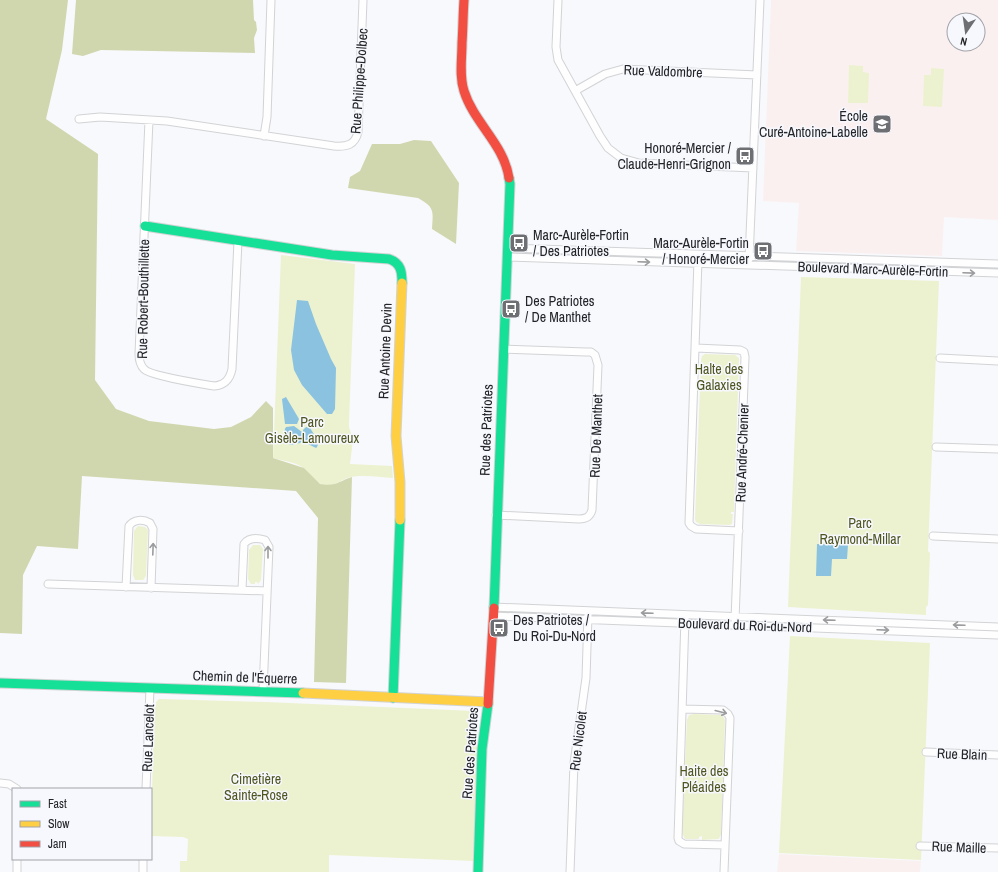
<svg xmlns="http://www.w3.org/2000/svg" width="998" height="872" font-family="'Archivo Narrow',sans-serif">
  <rect width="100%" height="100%" fill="#f8f9fc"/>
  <path fill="#fbf0f0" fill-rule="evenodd" d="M771,0H998V220L944,217L942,256L796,251L799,203L763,201ZM954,20H978V44H954Z
    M779,854L921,861L920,872H777Z"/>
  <path fill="#ecf2cf" d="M849,65L863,66V72L869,73L868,103H848Z
    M931,68L944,69L942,107L923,106L924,75H931Z
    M281,255L355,264L349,422V427L353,440L350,464L392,466L393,478C379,477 359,474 347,478C338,482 331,488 321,484C314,482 310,474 305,469C297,462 283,461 273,458Z
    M801,277L939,281L928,551L930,553L928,605L926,607V615L788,607Z
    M705,354L735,355L739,358V360L734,512H731V514H733L732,524L729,525L700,524L696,522L695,519L701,360L702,356Z
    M138,526L145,527L148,530L146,576L143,580H135L133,575L134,531Z
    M253,545H260L263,549L261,580L258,584L257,582H255V584H251L248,579L249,550Z
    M790,636L930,643L921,860L779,853Z
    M159,699L266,702L474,711L477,715L478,720L473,861L329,855V872H180V861H187L188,839L183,837L151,836L154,707H156V702Z
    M694,714L722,715L725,720L721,834L719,839L702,840V836L699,837V839H685L682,833L687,720L689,715Z"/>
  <path fill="#d0d7af" d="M0,0H68L62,50L46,119L98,154L95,380L116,409L149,421L214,429L231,427L251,417L266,401L273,408V458L304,468L320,484C336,487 339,481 352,477L346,683L314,682L318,518L296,491L82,476L78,549L37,546L23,575L22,634L0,633Z
    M76,0H253L254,20L256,22L257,30L254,38L255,53L101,50L83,56L72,54Z
    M414,140L431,141L459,183L456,244L432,229C433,210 435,208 418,198L348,188L350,177L360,171L372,144H400Z"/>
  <path fill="#8ac2e0" d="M297,300L308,301L316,324L331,359L336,368L335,409L332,414H327L302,385L294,370L291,350Z
    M286,397L299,419L297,424H285L282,399Z
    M294,426L302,432L303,440L300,443L290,445C284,440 282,434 286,427Z
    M306,427L310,428L319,442L317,447L316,448L304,442L303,430Z
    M817,544L848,545L847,559H832L831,576H816Z"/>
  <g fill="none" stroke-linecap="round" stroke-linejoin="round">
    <defs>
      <path id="street" d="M558,0L556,47L558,60L600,136L608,148L621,158L639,163L753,168
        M575,91L605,74L623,69L757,75
        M79,119L100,117L167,121L334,146C347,147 355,145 358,132L363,0
        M149,120L139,354C139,359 140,365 144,369C150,376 202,384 214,386C225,385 230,379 232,369L238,241
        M264,136L267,117L271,0
        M507,248L998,264
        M507,257L998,273
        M749,259L760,0
        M698,260L689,523L691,526L696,529L739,531
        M696,348L740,350L744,352L745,357L735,620
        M940,358L998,361
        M936,447L998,449
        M496,515L579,519C586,519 590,517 592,510L598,365L595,355L591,352H586L503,349
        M933,536L998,539
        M48,584L267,591
        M126,587L129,526C134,519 143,519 150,523L153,529L151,588
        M242,590L244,544C249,537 258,538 265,540L269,547L263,691
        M493,607L998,627
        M493,616L998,635
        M685,618L678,838L679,841L684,844L725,845
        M682,709L723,710L728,714L730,718L724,872
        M926,752L998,755
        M0,783L9,784L17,789
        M146,789L150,688
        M920,846L998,848
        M17,872V859
        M143,872V859
        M570,872L574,763L586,678L588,615"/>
      <path id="fast" d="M145,226L332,255L389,259C401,263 402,272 402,283
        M494,608L510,184L509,178
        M0,683L303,693
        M393,698L400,520
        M478,872L482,749L488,704"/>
      <path id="slow" d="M400,520V482L396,436L402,283
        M303,693L488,702"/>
      <path id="jam" d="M464,0C463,14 463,29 462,43C462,59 459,76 464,91C474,123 504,144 509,178
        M488,704L494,608"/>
    </defs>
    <use href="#street" stroke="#d2d3d5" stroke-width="9"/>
    <use href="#fast" stroke="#d2d3d5" stroke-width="11"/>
    <use href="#slow" stroke="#d2d3d5" stroke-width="11"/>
    <use href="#jam" stroke="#d2d3d5" stroke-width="11"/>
    <use href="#street" stroke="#fefeff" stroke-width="7"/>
    <use href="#fast" stroke="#16e098" stroke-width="9"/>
    <use href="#slow" stroke="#ffcf43" stroke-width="9"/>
    <use href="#jam" stroke="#f24e42" stroke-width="9"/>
  </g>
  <defs><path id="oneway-shaft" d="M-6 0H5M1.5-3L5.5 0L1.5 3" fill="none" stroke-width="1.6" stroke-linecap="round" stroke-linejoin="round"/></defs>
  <g stroke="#9b9c9e">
    <use href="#oneway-shaft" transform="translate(644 262) rotate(2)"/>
    <use href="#oneway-shaft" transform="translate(969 273) rotate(2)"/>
    <use href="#oneway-shaft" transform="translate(153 549) rotate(-88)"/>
    <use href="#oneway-shaft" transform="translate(268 552) rotate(-90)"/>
    <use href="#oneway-shaft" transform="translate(647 613) rotate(-178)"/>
    <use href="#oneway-shaft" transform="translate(829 620) rotate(-178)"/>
    <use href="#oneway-shaft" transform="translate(959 625) rotate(-178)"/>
    <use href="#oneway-shaft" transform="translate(883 630) rotate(2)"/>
    <use href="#oneway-shaft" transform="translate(721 712) rotate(14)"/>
  </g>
  <defs>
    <symbol id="school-square" viewBox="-11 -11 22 22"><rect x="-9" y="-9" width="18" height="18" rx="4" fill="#6e6f72" stroke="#f6f8fe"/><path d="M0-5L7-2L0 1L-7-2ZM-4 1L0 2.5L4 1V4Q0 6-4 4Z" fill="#fff"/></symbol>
    <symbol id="bus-square" viewBox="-11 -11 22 22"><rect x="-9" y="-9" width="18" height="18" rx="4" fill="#6e6f72" stroke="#f6f8fe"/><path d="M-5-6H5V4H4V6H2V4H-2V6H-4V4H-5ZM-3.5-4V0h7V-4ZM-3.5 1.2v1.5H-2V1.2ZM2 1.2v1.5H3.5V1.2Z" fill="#fff"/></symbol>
  </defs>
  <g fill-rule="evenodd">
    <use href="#school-square" x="871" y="113" width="22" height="22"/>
    <use href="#bus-square" x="734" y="145" width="22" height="22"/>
    <use href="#bus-square" x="508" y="232" width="22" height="22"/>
    <use href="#bus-square" x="752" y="240" width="22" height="22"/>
    <use href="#bus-square" x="500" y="298" width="22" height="22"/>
    <use href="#bus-square" x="488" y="617" width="22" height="22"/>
  </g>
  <g text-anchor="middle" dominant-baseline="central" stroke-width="3" stroke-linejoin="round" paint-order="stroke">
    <g font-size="14" fill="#232427" stroke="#f6f8fe">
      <text transform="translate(663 71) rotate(2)">Rue Valdombre</text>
      <text transform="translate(359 81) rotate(-86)">Rue Philippe-Dolbec</text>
      <text transform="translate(873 269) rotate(2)">Boulevard Marc-Aurèle-Fortin</text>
      <text transform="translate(143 299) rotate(-89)">Rue Robert-Bouthillette</text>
      <text transform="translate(385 351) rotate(-88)">Rue Antoine Devin</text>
      <text transform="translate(486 430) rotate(-88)">Rue des Patriotes</text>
      <text transform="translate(596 436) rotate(-88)">Rue De Manthet</text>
      <text transform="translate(742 453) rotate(-88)">Rue André-Chenier</text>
      <text transform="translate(745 625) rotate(2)">Boulevard du Roi-du-Nord</text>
      <text transform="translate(245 677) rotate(2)">Chemin de l'Équerre</text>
      <text transform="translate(148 738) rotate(-88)">Rue Lancelot</text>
      <text transform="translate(578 741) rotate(-83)">Rue Nicolet</text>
      <text transform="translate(470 753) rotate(-86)">Rue des Patriotes</text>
      <text transform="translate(962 754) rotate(2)">Rue Blain</text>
      <text transform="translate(959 847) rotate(2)">Rue Maille</text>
    </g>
    <g font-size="14" fill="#232427" stroke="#f6f8fe" text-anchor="end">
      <text x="868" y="116">École<tspan x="868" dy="16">Curé-Antoine-Labelle</tspan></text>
      <text x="731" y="148">Honoré-Mercier /<tspan x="731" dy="16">Claude-Henri-Grignon</tspan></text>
      <text x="533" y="235" text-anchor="start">Marc-Aurèle-Fortin<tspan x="533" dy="16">/ Des Patriotes</tspan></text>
      <text x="749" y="243">Marc-Aurèle-Fortin<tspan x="749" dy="16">/ Honoré-Mercier</tspan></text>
      <text x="525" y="301" text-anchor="start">Des Patriotes<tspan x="525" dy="16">/ De Manthet</tspan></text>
      <text x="513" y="620" text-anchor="start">Des Patriotes /<tspan x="513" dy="16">Du Roi-Du-Nord</tspan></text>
    </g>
    <g font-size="14" fill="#4f551f" stroke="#f6f8fe">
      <text x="719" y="369">Halte des<tspan x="719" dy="16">Galaxies</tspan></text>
      <text x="312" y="422">Parc<tspan x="312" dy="16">Gisèle-Lamoureux</tspan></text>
      <text x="860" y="523">Parc<tspan x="860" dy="16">Raymond-Millar</tspan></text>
      <text x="704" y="771">Haite des<tspan x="704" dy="16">Pléaides</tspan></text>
      <text x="256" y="779">Cimetière<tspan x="256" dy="16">Sainte-Rose</tspan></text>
    </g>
  </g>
  <rect x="12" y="788" width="140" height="72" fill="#f6f8fe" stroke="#a2a3a8"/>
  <rect x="20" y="801" width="20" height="6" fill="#16e098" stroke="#a2a3a8"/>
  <text x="48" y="808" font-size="12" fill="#232427">Fast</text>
  <rect x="20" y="821" width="20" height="6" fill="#ffcf43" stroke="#a2a3a8"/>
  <text x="48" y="828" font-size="12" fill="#232427">Slow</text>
  <rect x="20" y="841" width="20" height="6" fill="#f24e42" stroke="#a2a3a8"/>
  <text x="48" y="848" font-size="12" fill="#232427">Jam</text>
  <g transform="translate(966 32) rotate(193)"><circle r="19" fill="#f6f8fe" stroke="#a2a3a8"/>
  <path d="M0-3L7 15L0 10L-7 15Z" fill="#6e6f72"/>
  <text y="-6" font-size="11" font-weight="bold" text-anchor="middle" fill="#232427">N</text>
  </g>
</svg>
